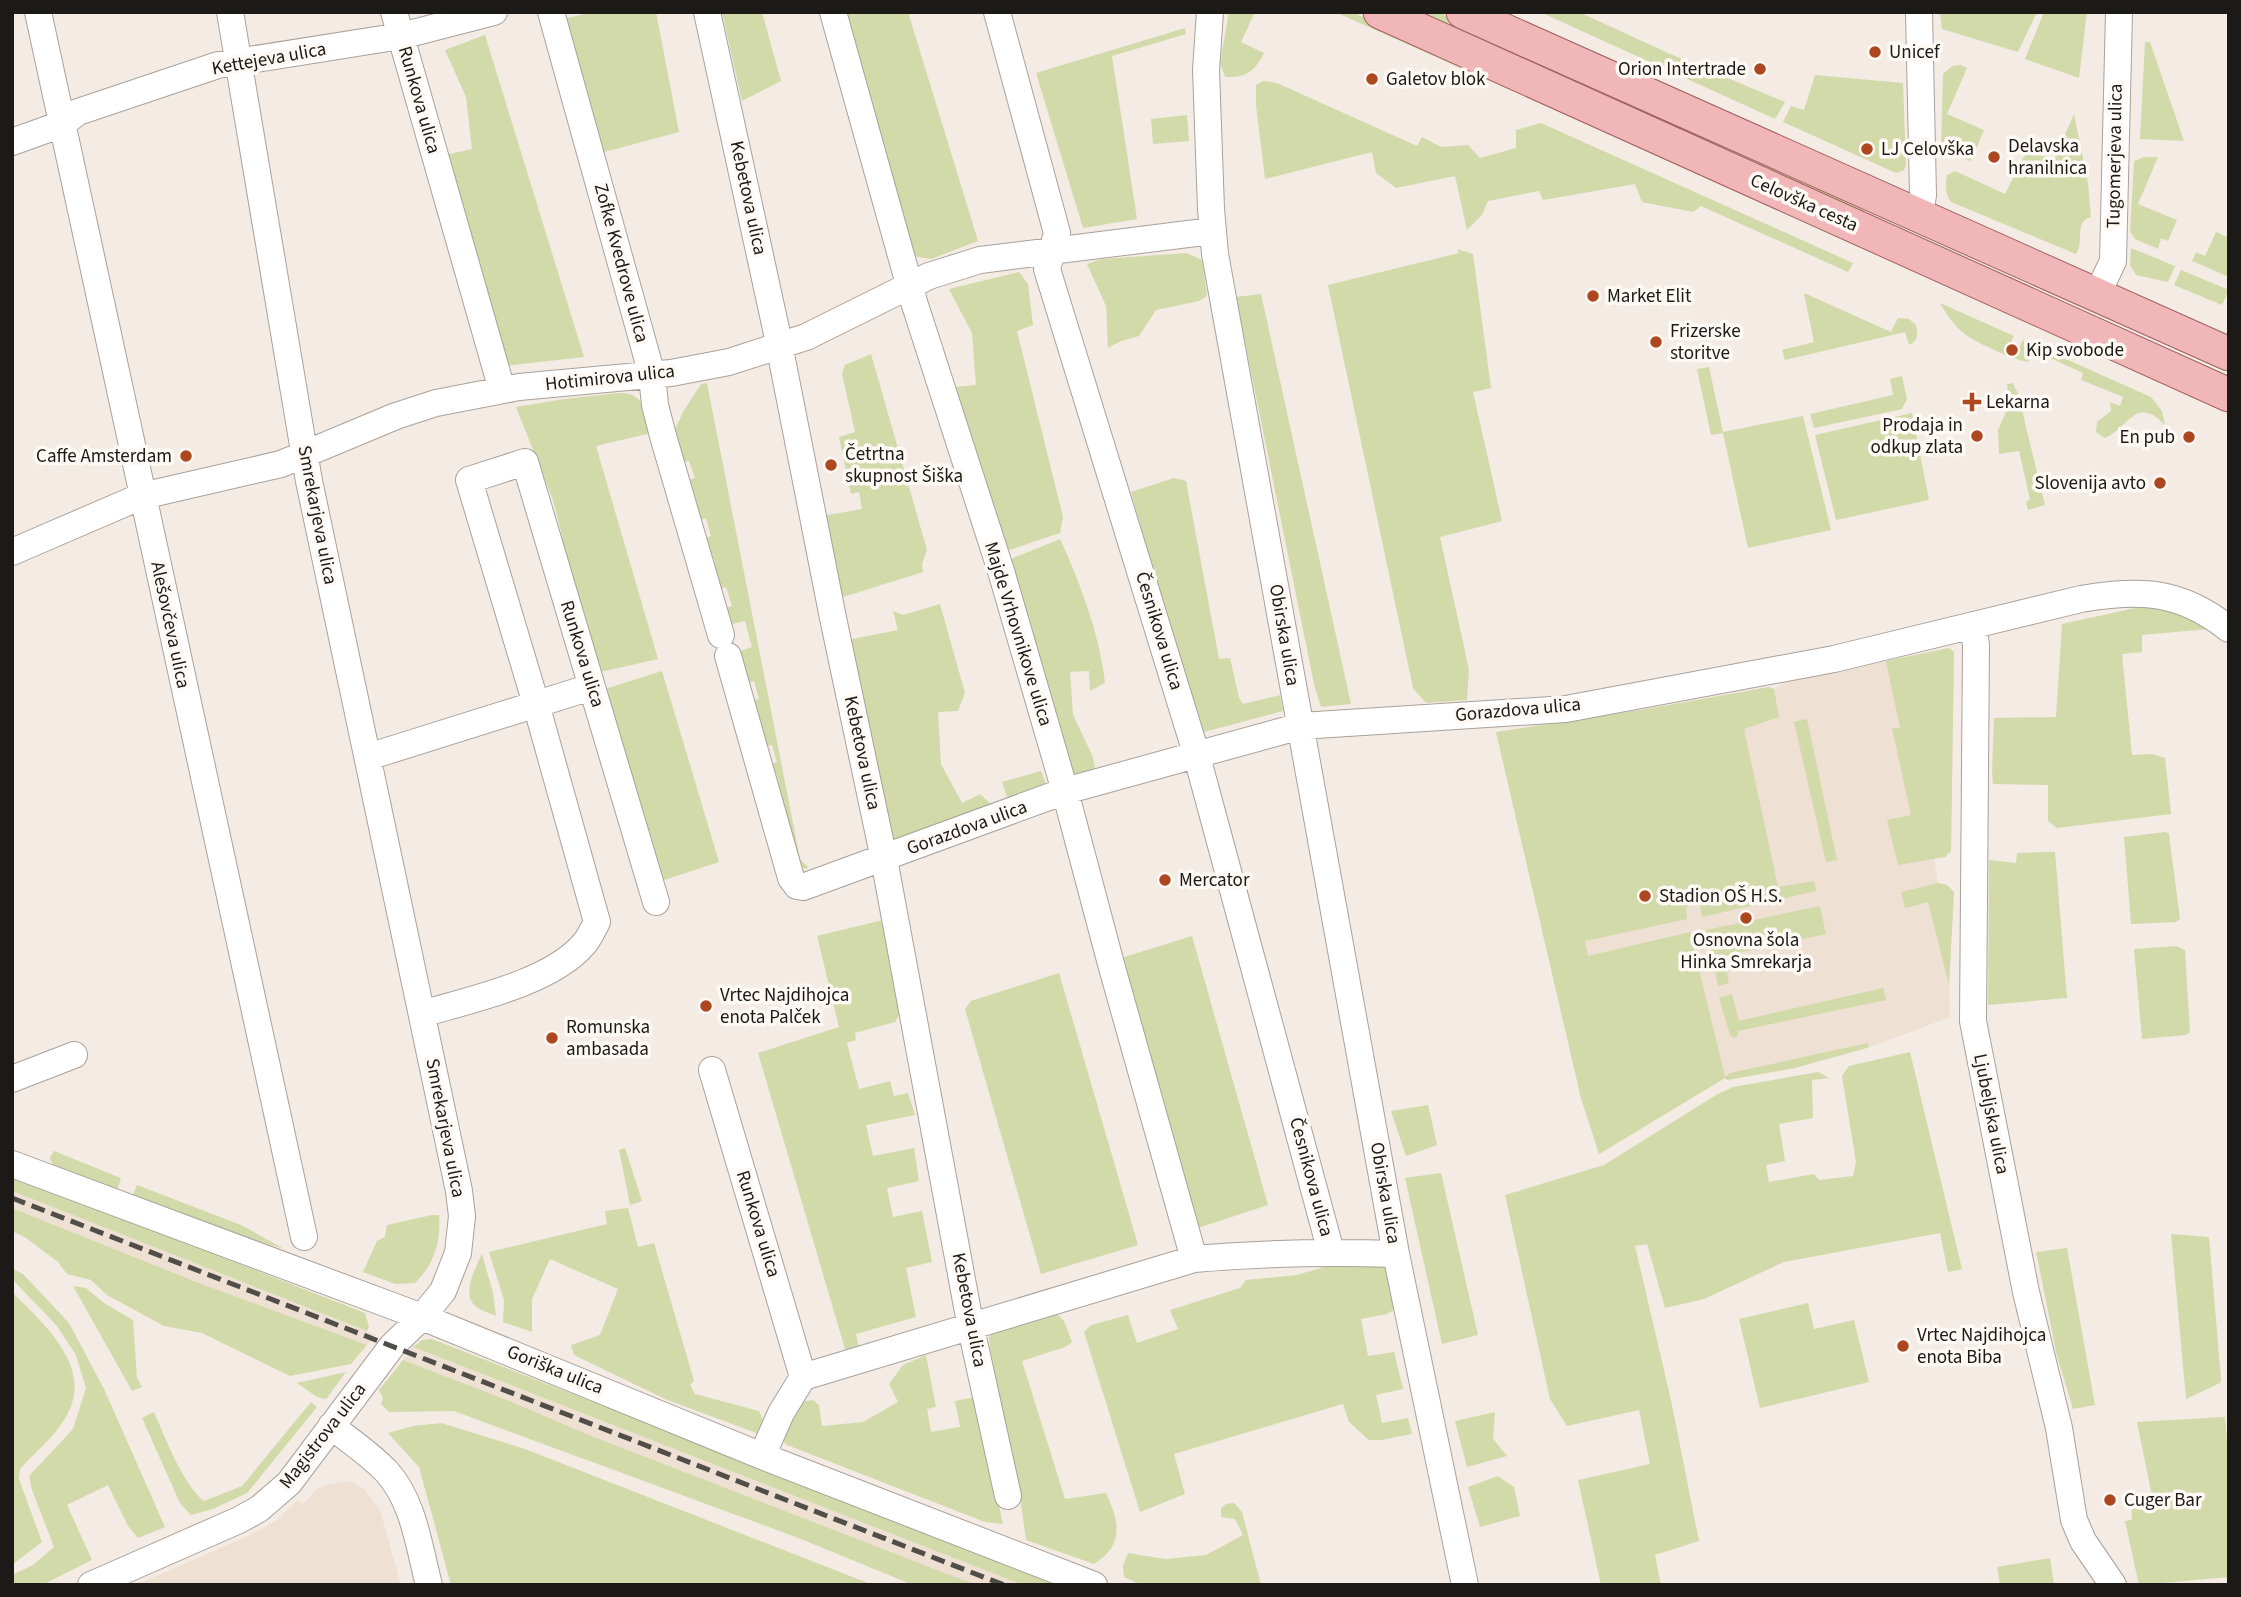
<svg xmlns="http://www.w3.org/2000/svg" width="2241" height="1597" font-family="'Source Sans 3',sans-serif">
  <rect width="100%" height="100%" fill="#f3ebe4"/>
  <path fill="#eee0d3" d="M1949,648L1954,652L1951,851L1945,857L1934,858L1938,883L1947,885L1954,892L1949,985L1950,1017L1862,1050L1795,1068L1727,1080L1725,1078L1599,1154L1581,1098L1496,732L1647,709L1769,687L1774,689L1787,682Z
    M12,1191L367,1331L376,1335L367,1345L199,1283L12,1208Z
    M413,1347L1023,1585H976L594,1437L512,1402L403,1360Z
    M350,1481L365,1490L380,1510L401,1585H136L248,1536L274,1522L297,1501L303,1504L317,1489L330,1484Z"/>
  <path fill="#d2daa9" d="M593,12H656L679,132L597,154L559,20Z
    M722,12H762L781,81L742,101Z
    M833,12H908L978,241L931,259L900,254Z
    M1229,12H1255L1241,42L1264,53C1255,71 1246,78 1225,77L1220,63Z
    M1335,12H1352L1562,106L1744,194Z
    M1409,12H1438L1867,205L1863,216Z
    M1540,12H1579L1668,53L1785,102L1775,119Z
    M1940,12H2037L2018,52L1942,29Z
    M2044,12H2087L2079,78L2025,59Z
    M1185,28L1186,34L1112,56L1137,219L1083,228L1036,73Z
    M485,35L584,357L503,366L441,156L472,149L466,97L445,50Z
    M2145,42H2150L2184,141L2140,139Z
    M1961,65L1967,68L1947,114L1984,130L1971,161L1941,150L1943,74L1952,66Z
    M1815,75L1903,83L1906,165L1904,170L1896,173L1783,122L1791,106L1804,110Z
    M1263,81L1277,83L1417,146L1422,137L1441,147L1468,145L1480,158L1516,148V130L1541,123L1853,263L1848,272L1701,206L1693,212L1642,202L1635,184L1543,200L1539,191L1488,201L1482,215L1467,230L1455,176L1396,188L1376,173L1372,152L1265,179L1256,105V85Z
    M2074,114L2088,183L2091,217C2073,222 2085,242 2076,254L1951,202C1945,194 1945,185 1947,175L1955,171L2005,194L2027,150L2054,160Z
    M1187,115L1189,141L1153,144L1151,119Z
    M2144,157H2158L2138,204L2177,220L2168,241L2161,238L2158,249L2135,239L2130,232L2134,161Z
    M2216,232L2229,238V277L2192,261L2196,252L2205,256Z
    M2131,248L2175,266L2168,282L2136,275L2130,265Z
    M1457,249L1473,254L1491,388L1473,392L1502,521L1440,537L1469,670L1467,700L1426,703L1413,688L1328,285L1459,253Z
    M1187,253L1202,260L1207,296L1199,301L1156,310L1139,336L1121,341L1108,348L1106,306L1087,264L1102,259Z
    M2181,270L2229,290L2222,305L2174,285Z
    M1019,272L1028,284L1033,325L1017,331L1063,517L1060,533L1003,552L955,387L976,385L972,333L949,289Z
    M1804,293L1891,332L1898,318L1909,319L1916,325C1918,333 1918,342 1909,345L1905,332L1785,360L1782,350L1814,342Z
    M1261,294L1351,704L1321,707L1314,684L1236,297Z
    M1940,303L2014,336L2006,352L2014,357L2023,340L2035,345L2028,362C2014,359 2003,354 1990,348C1964,336 1955,329 1940,303Z
    M2050,352L2151,397L2162,411L2165,425C2136,394 2127,429 2105,438L2096,432L2097,422L2111,411L2110,402L2120,406L2123,397L2081,380L2083,373L2050,358L2046,359Z
    M871,354L927,550L922,564L923,572L840,598L822,516L862,509L859,492L851,494L839,437L855,432L842,374L845,365Z
    M1709,367L1723,432L1803,416L1831,530L1748,548L1723,433L1711,435L1697,369Z
    M1902,376L1907,399L1902,409L1814,428L1810,414L1893,395L1890,379Z
    M707,383L800,859L808,867L806,869L801,867L774,784L779,782L776,774L772,775L768,765L777,762L772,745L763,747L757,725L762,723L758,714L753,715L750,702L759,699L754,681L745,684L735,653L752,647L745,621L727,625L723,609L732,606L726,587L717,590L709,564L715,562L711,552L706,553L702,539L711,536L706,518L697,521L685,481L695,478L689,461L680,463L673,434L683,412L701,384Z
    M2013,383L2018,394L2045,505L2028,510L2026,502L2030,499L2019,451L1999,454L1998,430L2009,405L2007,384Z
    M619,393C645,392 645,413 651,433L596,446L658,659L596,673L553,500L516,407L565,399Z
    M1912,413L1929,500L1836,520L1815,435Z
    M1174,478L1186,481L1219,659L1230,658L1239,698L1243,704L1280,695L1283,711L1200,733L1131,492Z
    M1060,539C1080,582 1100,636 1105,683L1090,691L1089,671L1070,672L1073,715L1092,755L1096,771L1071,778L1006,561Z
    M940,604L965,693L958,711L938,712L941,764L962,803L980,794L993,806L894,842L891,840L847,640L898,630L893,611L903,615Z
    M2149,605L2177,612L2209,629L2142,635V652L2122,654L2132,755L2152,754L2165,758L2171,814L2057,828L2048,821V785L1993,784L1992,771L1994,718L2056,717L2062,624Z
    M1949,648L1954,652L1951,851L1945,857L1898,865L1887,820L1911,815L1892,728H1900L1886,661Z
    M662,671L719,862L658,882L602,690Z
    M1769,687L1774,689L1779,717L1744,729L1778,887L1814,881L1816,891L1702,917L1700,904L1686,907L1687,919L1585,941L1588,956L1690,932L1725,1077L1730,1073L1868,1043L1869,1047L1795,1068L1727,1080L1725,1078L1599,1154L1581,1098L1496,732L1647,709Z
    M1807,719L1837,860L1826,862L1794,722Z
    M1041,771L1047,787L1009,802L1002,782Z
    M2165,832L2169,834L2180,919L2176,922L2131,924L2124,837Z
    M2045,852H2055L2067,998L1988,1005L1989,860L2016,863L2017,853Z
    M1938,883L1947,885L1954,892L1949,985L1928,902L1905,908L1901,892Z
    M1820,906L1826,934L1724,956L1729,983L1718,986L1706,930Z
    M883,920L901,1012L895,1022L855,1033L856,1040L847,1043L859,1089L890,1081L894,1096L908,1093L915,1115L866,1125L873,1156L914,1148L919,1181L887,1188L893,1217L922,1211L932,1262L906,1268L916,1317L856,1334L860,1351L845,1349L758,1053L839,1027L817,936Z
    M1192,936L1268,1205L1195,1229L1118,959Z
    M2176,946L2185,950L2190,1032L2186,1035L2142,1039L2134,949Z
    M1059,973L1138,1245L1041,1274L965,1009L971,1001Z
    M1883,988L1886,1000L1738,1031V1036L1734,1038L1730,1035L1719,998L1732,994L1739,1021Z
    M1910,1052L1962,1269L1948,1272L1940,1233L1784,1262L1704,1299L1665,1308L1647,1244L1635,1246L1671,1400L1699,1541L1655,1555L1661,1585H1601L1578,1480L1650,1464L1639,1410L1567,1426L1550,1399L1505,1195L1604,1165L1716,1095L1733,1087L1818,1072L1829,1078L1812,1080L1813,1118L1779,1124L1785,1161L1766,1165L1769,1182L1814,1174L1819,1180L1853,1176L1856,1162L1842,1076L1849,1066Z
    M1428,1105L1437,1145L1406,1156L1391,1111Z
    M625,1148L642,1201L630,1205L619,1150Z
    M54,1151L121,1178L117,1190L53,1166L50,1158Z
    M1441,1173L1478,1335L1442,1344L1405,1178Z
    M12,1175L365,1313L369,1327L367,1331L12,1191Z
    M137,1185L241,1225L284,1249L230,1232L132,1197Z
    M12,1208L199,1283L367,1345L351,1364L290,1376L202,1333L164,1326L107,1295L91,1280L67,1274L58,1262L26,1238L12,1231Z
    M628,1208L638,1247L654,1243L694,1381L690,1385L695,1394L759,1411L764,1422L759,1434L665,1399L574,1355L571,1345L600,1335L618,1289L550,1259L532,1299V1332L503,1322L504,1300L489,1252L607,1224L605,1211Z
    M432,1215H439C441,1243 434,1264 415,1283L395,1284L363,1272L377,1241L385,1237L387,1225Z
    M2171,1234L2209,1237L2221,1379L2220,1383L2186,1399Z
    M2067,1248L2095,1405L2073,1409L2057,1356L2036,1252Z
    M482,1254L493,1293L496,1316C489,1313 479,1310 474,1305C462,1292 476,1267 482,1254Z
    M1384,1263L1395,1309L1387,1314L1361,1319L1368,1356L1394,1352L1403,1389L1376,1395L1382,1423L1408,1418L1412,1434L1381,1440H1369L1349,1422L1343,1404L1174,1454L1185,1494L1140,1512L1084,1332L1091,1325L1128,1315L1137,1343L1178,1329L1170,1310L1240,1288L1246,1280L1297,1275L1334,1264Z
    M12,1268L23,1274L69,1323L104,1389L165,1527L138,1538L128,1526L108,1485L67,1505L92,1560L42,1585H12V1575L33,1565L54,1547L32,1490L29,1476L73,1429L86,1388L76,1355L57,1326L12,1279Z
    M73,1286L86,1288L104,1303L133,1320L137,1378L142,1387L132,1391Z
    M12,1292C45,1325 97,1370 64,1420C53,1438 34,1453 20,1469L19,1479L42,1542L12,1565Z
    M1808,1303L1814,1329L1854,1320L1869,1382L1760,1408L1739,1319Z
    M1057,1314L1064,1321L1072,1342L1065,1347L1022,1361L1065,1499L1106,1493C1119,1521 1125,1545 1094,1564L1026,1540L1020,1497L990,1348L989,1337L994,1331Z
    M432,1339L1060,1585H1023L413,1347L422,1340Z
    M926,1355L936,1407L927,1409L931,1432L960,1427L955,1401L975,1397L1003,1524L985,1522L787,1445L781,1439L797,1403L813,1400L819,1405L822,1426L863,1422L898,1402L889,1384L903,1365Z
    M403,1360L512,1402L594,1437L976,1585H913L801,1539L454,1411L389,1412L381,1404L383,1398L379,1390Z
    M346,1372L326,1399L317,1397L297,1383Z
    M311,1402L317,1407L247,1493L213,1509L191,1515L180,1503L142,1418L154,1412C165,1437 183,1485 204,1501L242,1486Z
    M1495,1412L1493,1439L1507,1456L1467,1467L1455,1421Z
    M2225,1417L2229,1464V1577L2139,1585L2125,1521L2132,1520L2131,1501L2152,1496L2137,1422Z
    M441,1423L525,1449L873,1585H451L419,1467L388,1433L413,1426Z
    M1498,1476L1514,1487L1520,1516L1480,1527L1468,1487Z
    M1234,1503L1242,1512L1261,1585H1142L1124,1577L1123,1566L1128,1553L1165,1559L1206,1555L1243,1535L1235,1519L1221,1517V1508L1226,1504Z
    M2050,1558L2054,1585H2000L1997,1567Z"/>
  <g fill="none" stroke-linecap="round" stroke-linejoin="round">
    <defs>
      <path id="minor" d="M38,12L304,1237
        M394,12L502,390
        M551,12L652,375L655,405L663,436L721,635
        M707,12L776,329L833,618L884,859L971,1328L1008,1496
        M833,12L914,302L1001,571L1065,791L1111,964L1194,1259
        M997,12L1057,233L1047,269L1196,753L1331,1252
        M1210,12L1206,70L1211,209L1215,254L1396,1254L1465,1585
        M1919,12L1923,195L1920,215
        M12,142L62,124L78,112L218,65L401,36L494,12
        M2097,295L2113,261L2119,12
        M12,552L142,496L281,464L396,416L436,403L519,387L671,373L729,362L806,337L929,276L980,260L1212,231
        M1973,625L1976,645L1973,1021L2026,1292L2059,1428L2074,1520L2083,1541L2113,1585
        M728,656L791,878L797,886L803,887L1065,791L1301,726L1566,709L1834,659L2081,599C2141,589 2180,590 2229,629
        M368,757L591,687
        M422,1014C469,1000 550,983 583,945C589,939 593,929 597,922L536,704L469,480L525,462L656,902
        M712,1070L803,1377
        M12,1079L74,1055
        M12,1164L422,1317L762,1456L1094,1585
        M331,1426C350,1441 370,1454 387,1472C414,1502 419,1547 429,1585
        M762,1456L781,1413L803,1377L1194,1259C1262,1253 1328,1252 1396,1254
        M91,1585L239,1520L259,1509L289,1483L392,1346L422,1317L443,1291L458,1253L462,1216L459,1191L309,481L230,12"/>
      <path id="major" d="M1380,12L2229,395
        M1463,12L2229,354"/>
    </defs>
    <use href="#minor" stroke="#a9a19a" stroke-width="28"/>
    <use href="#major" stroke="#a06060" stroke-width="35"/>
    <use href="#minor" stroke="#fff" stroke-width="26"/>
    <use href="#major" stroke="#f1b6b7" stroke-width="33"/>
    <path stroke="#514d49" stroke-width="5" stroke-dasharray="14 7" stroke-linecap="butt" d="M12,1198L1004,1585"/>
  </g>
  <g fill="#ad4720" stroke="#fef9f4" stroke-width="2.5">
    <circle cx="1875" cy="52" r="7"/>
    <circle cx="1760" cy="69" r="7"/>
    <circle cx="1372" cy="79" r="7"/>
    <circle cx="1867" cy="149" r="7"/>
    <circle cx="1994" cy="157" r="7"/>
    <circle cx="1593" cy="296" r="7"/>
    <circle cx="1656" cy="342" r="7"/>
    <circle cx="2012" cy="350" r="7"/>
    <path d="M1968.5 391.5h7v7h7v7h-7v7h-7v-7h-7v-7h7z"/>
    <circle cx="1977" cy="436" r="7"/>
    <circle cx="2189" cy="437" r="7"/>
    <circle cx="186" cy="456" r="7"/>
    <circle cx="831" cy="465" r="7"/>
    <circle cx="2160" cy="483" r="7"/>
    <circle cx="1165" cy="880" r="7"/>
    <circle cx="1645" cy="896" r="7"/>
    <circle cx="1746" cy="918" r="7"/>
    <circle cx="706" cy="1006" r="7"/>
    <circle cx="552" cy="1038" r="7"/>
    <circle cx="1903" cy="1346" r="7"/>
    <circle cx="2110" cy="1500" r="7"/>
  </g>
  <g text-anchor="middle" dominant-baseline="central" stroke-width="7" stroke-linejoin="round" paint-order="stroke">
    <g font-size="19" fill="#1c1a17" stroke="#fef9f4" text-anchor="start">
      <text x="1889" y="52">Unicef</text>
      <text x="1746" y="69" text-anchor="end">Orion Intertrade</text>
      <text x="1386" y="79">Galetov blok</text>
      <text x="2008" y="146">Delavska<tspan x="2008" dy="22">hranilnica</tspan></text>
      <text x="1881" y="149">LJ Celovška</text>
      <text x="1607" y="296">Market Elit</text>
      <text x="1670" y="331">Frizerske<tspan x="1670" dy="22">storitve</tspan></text>
      <text x="2026" y="350">Kip svobode</text>
      <text x="1986" y="402">Lekarna</text>
      <text x="1963" y="425" text-anchor="end">Prodaja in<tspan x="1963" dy="22">odkup zlata</tspan></text>
      <text x="2175" y="437" text-anchor="end">En pub</text>
      <text x="845" y="454">Četrtna<tspan x="845" dy="22">skupnost Šiška</tspan></text>
      <text x="172" y="456" text-anchor="end">Caffe Amsterdam</text>
      <text x="2146" y="483" text-anchor="end">Slovenija avto</text>
      <text x="1179" y="880">Mercator</text>
      <text x="1659" y="896">Stadion OŠ H.S.</text>
      <text x="1746" y="940" text-anchor="middle">Osnovna šola<tspan x="1746" dy="22">Hinka Smrekarja</tspan></text>
      <text x="720" y="995">Vrtec Najdihojca<tspan x="720" dy="22">enota Palček</tspan></text>
      <text x="566" y="1027">Romunska<tspan x="566" dy="22">ambasada</tspan></text>
      <text x="1917" y="1335">Vrtec Najdihojca<tspan x="1917" dy="22">enota Biba</tspan></text>
      <text x="2124" y="1500">Cuger Bar</text>
    </g>
    <g font-size="19" fill="#1c1a17" stroke="#fef9f4">
      <text transform="translate(269 59) rotate(-10)">Kettejeva ulica</text>
      <text transform="translate(419 100) rotate(74)">Runkova ulica</text>
      <text transform="translate(2115 156) rotate(-89)">Tugomerjeva ulica</text>
      <text transform="translate(748 198) rotate(78)">Kebetova ulica</text>
      <text transform="translate(1804 203) rotate(24)">Celovška cesta</text>
      <text transform="translate(621 263) rotate(75)">Zofke Kvedrove ulica</text>
      <text transform="translate(610 378) rotate(-6)">Hotimirova ulica</text>
      <text transform="translate(317 515) rotate(79)">Smrekarjeva ulica</text>
      <text transform="translate(170 625) rotate(78)">Alešovčeva ulica</text>
      <text transform="translate(1159 631) rotate(73)">Česnikova ulica</text>
      <text transform="translate(1018 634) rotate(73)">Majde Vrhovnikove ulica</text>
      <text transform="translate(1284 635) rotate(80)">Obirska ulica</text>
      <text transform="translate(582 654) rotate(73)">Runkova ulica</text>
      <text transform="translate(1518 710) rotate(-5)">Gorazdova ulica</text>
      <text transform="translate(862 753) rotate(78)">Kebetova ulica</text>
      <text transform="translate(967 828) rotate(-20)">Gorazdova ulica</text>
      <text transform="translate(1991 1114) rotate(79)">Ljubeljska ulica</text>
      <text transform="translate(445 1128) rotate(79)">Smrekarjeva ulica</text>
      <text transform="translate(1311 1177) rotate(75)">Česnikova ulica</text>
      <text transform="translate(1385 1193) rotate(80)">Obirska ulica</text>
      <text transform="translate(758 1224) rotate(73)">Runkova ulica</text>
      <text transform="translate(969 1310) rotate(79)">Kebetova ulica</text>
      <text transform="translate(555 1370) rotate(22)">Goriška ulica</text>
      <text transform="translate(323 1436) rotate(-52)">Magistrova ulica</text>
    </g>
  </g>
  <rect width="2241" height="1597" fill="none" stroke="#1c1a17" stroke-width="28"/>
</svg>
